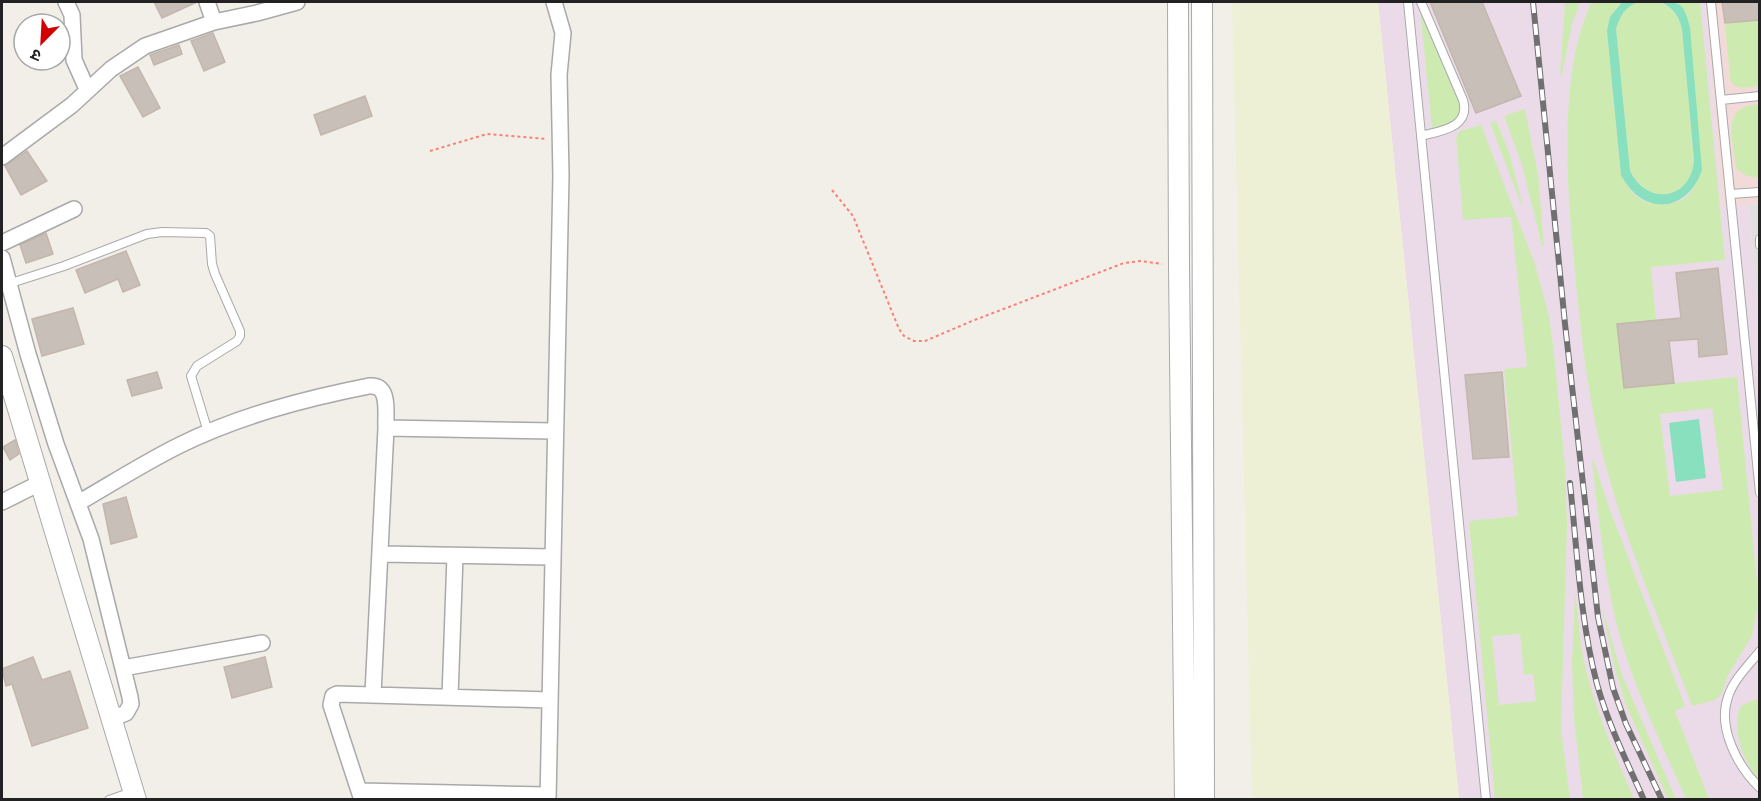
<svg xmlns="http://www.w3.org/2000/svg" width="1761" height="801" font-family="Roboto,'Noto Sans Devanagari',sans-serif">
  <rect width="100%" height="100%" fill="#f2efe9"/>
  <path fill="#e0dfdf" d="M1759,204V320L1749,205Z"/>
  <path fill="#f2dad9" d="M1705,2H1759V204L1722,208Z"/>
  <path fill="#ebdbe8" d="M1378,2H1705L1722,207L1749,205L1759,320V799H1459Z"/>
  <path fill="#eef0d5" d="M1232,2H1378L1459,799H1252Z"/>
  <path fill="#cdebb0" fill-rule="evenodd" d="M1565,2H1580L1572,24L1562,75H1560Z
    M1591,2H1622L1618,5L1607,31L1621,175C1626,184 1630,192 1639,198C1653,208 1680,207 1691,192C1696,185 1699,177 1702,170L1679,4L1676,2H1700L1725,260L1651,267L1656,320L1617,324L1624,388L1737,377L1758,593L1757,609L1752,636L1728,675L1721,695L1715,700L1692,706C1662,626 1627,546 1605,463C1589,405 1582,344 1576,284C1569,208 1561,129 1575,54C1578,36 1585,18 1591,2ZM1712,408L1723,490L1670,496L1660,414Z
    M1635,2C1660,0 1675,3 1682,29L1694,159C1692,200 1647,207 1630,171L1616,29C1620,17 1624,10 1635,2Z
    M1420,10L1460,103C1461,122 1446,125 1432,128Z
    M1759,20V86C1748,87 1735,92 1730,79L1725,23Z
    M1759,104V177C1749,178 1742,175 1736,167C1733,137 1720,107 1759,104Z
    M1525,109L1538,174L1544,246H1542L1522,165L1504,116Z
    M1496,121L1509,152L1522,203L1521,204L1490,123Z
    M1481,125L1535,264L1549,316L1554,353L1565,466L1567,525L1561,729L1570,799H1495L1469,521L1518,516L1504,369L1527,367L1511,217L1463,220L1456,137L1460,131ZM1520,634L1524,675L1533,674L1536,701L1499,705L1492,636Z
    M1592,461H1594L1608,505L1685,706L1675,711L1709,799H1686C1662,745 1635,691 1619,633C1604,577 1599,519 1592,461Z
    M1575,592C1578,613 1579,635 1583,656C1593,706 1614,753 1634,799H1583L1574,720L1572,661Z
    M1601,603L1622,675L1676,799H1668L1626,705L1615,669Z
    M1756,699L1760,700L1759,780C1744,762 1730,729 1741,706Z"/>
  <path fill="#88e0be" d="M1622,2H1638C1625,7 1620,16 1616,29L1630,171C1647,207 1692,200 1694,159L1682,29C1679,16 1673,7 1660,2C1683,1 1684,6 1690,27L1702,170C1687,214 1642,216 1621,175L1607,31L1610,17Z
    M1699,419L1706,478L1676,482L1669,423Z"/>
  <path fill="#c7bfb8" stroke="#c4b6ab" stroke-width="1.5" d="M154,2H197L162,18Z
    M1430,2H1482L1521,96L1476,113Z
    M1722,2H1760V20L1725,23Z
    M213,33L225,62L204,71L191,41Z
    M179,45L182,54L154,65L150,55Z
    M138,67L160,108L143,117L120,76Z
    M365,96L372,116L321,135L314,115Z
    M27,151L47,181L21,195L5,166Z
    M46,233L53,254L26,263L20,245Z
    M126,251L140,285L123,292L118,279L85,293L76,270Z
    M1718,268L1727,354L1699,357L1698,339L1669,341L1674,383L1624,388L1617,324L1681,318L1676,273Z
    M73,308L84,344L42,356L32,319Z
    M157,372L162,388L132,396L127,380Z
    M1502,372L1509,457L1473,459L1465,375Z
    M15,440L19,454L10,460L3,447Z
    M126,497L137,537L111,544L103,504Z
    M33,657L42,680L70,671L88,728L32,746L12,684L6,686L2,669Z
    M265,657L272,687L232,698L224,667Z"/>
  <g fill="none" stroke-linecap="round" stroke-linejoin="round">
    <defs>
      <path id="service" d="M1408,2L1486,800
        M1711,2L1760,493
        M1721,100L1760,96
        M1421,136C1440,131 1471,128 1463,100L1421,2
        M1730,194L1760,192
        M1760,239V245
        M8,284L64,266L147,234L162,232L206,233L210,236L212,264L215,274L240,331V336L237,341L197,366L191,376L208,432
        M1760,651C1749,665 1733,680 1728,697C1717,728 1738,767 1760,788
        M109,800L132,792"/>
      <path id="minor" d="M66,2L72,15L74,60L87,89
        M207,2L214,22
        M2,157L72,105L111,69L145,46L214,22L257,13L297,2
        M2,243L74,209
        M2,258L28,354L56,444L91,539L130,697L131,704L126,713L111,719
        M386,428L555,431
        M2,502L40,483
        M78,503C111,484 144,463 178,446C238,416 304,399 369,386C391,384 385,413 386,428L373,694
        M381,554L551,557
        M123,668L262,643
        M450,697L455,556
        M360,791L547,795
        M362,800L331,705L333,696L337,694L549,700
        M548,800L561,176L559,75L563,33L554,2"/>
      <path id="tertiary" d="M1178,2L1179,267L1185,800
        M1202,2L1204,800
        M2,356L136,800"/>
    </defs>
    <use href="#service" stroke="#a9a9a9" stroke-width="10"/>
    <use href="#minor" stroke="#a9a9a9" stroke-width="18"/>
    <use href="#tertiary" stroke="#a9a9a9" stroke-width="22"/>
    <path stroke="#fa8072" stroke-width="2" stroke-dasharray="3 3" stroke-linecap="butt" d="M430,151L487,134L546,139
      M832,190L853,216L899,329L904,336L914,341H925L972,321L1124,263L1141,261L1162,264"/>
    <use href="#service" stroke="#fff" stroke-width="8"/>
    <use href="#minor" stroke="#fff" stroke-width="15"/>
    <use href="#tertiary" stroke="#fff" stroke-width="20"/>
    <defs>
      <path id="rail" d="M1533,2L1565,324L1598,617L1613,688L1626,724L1662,800
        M1570,483C1577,550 1580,619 1597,684C1608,724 1627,762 1644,800"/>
    </defs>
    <use href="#rail" stroke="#707070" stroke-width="6"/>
    <use href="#rail" stroke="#fff" stroke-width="4" stroke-dasharray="11" stroke-linecap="butt"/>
  </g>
  <rect width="1761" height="801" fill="none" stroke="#222222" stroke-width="6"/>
  <g transform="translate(42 42) rotate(204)"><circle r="28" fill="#ffffff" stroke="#a7a7a7" stroke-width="1.5"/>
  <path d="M0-4.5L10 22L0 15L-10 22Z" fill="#d40000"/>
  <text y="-9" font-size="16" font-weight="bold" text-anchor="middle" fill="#222222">उ</text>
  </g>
</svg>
